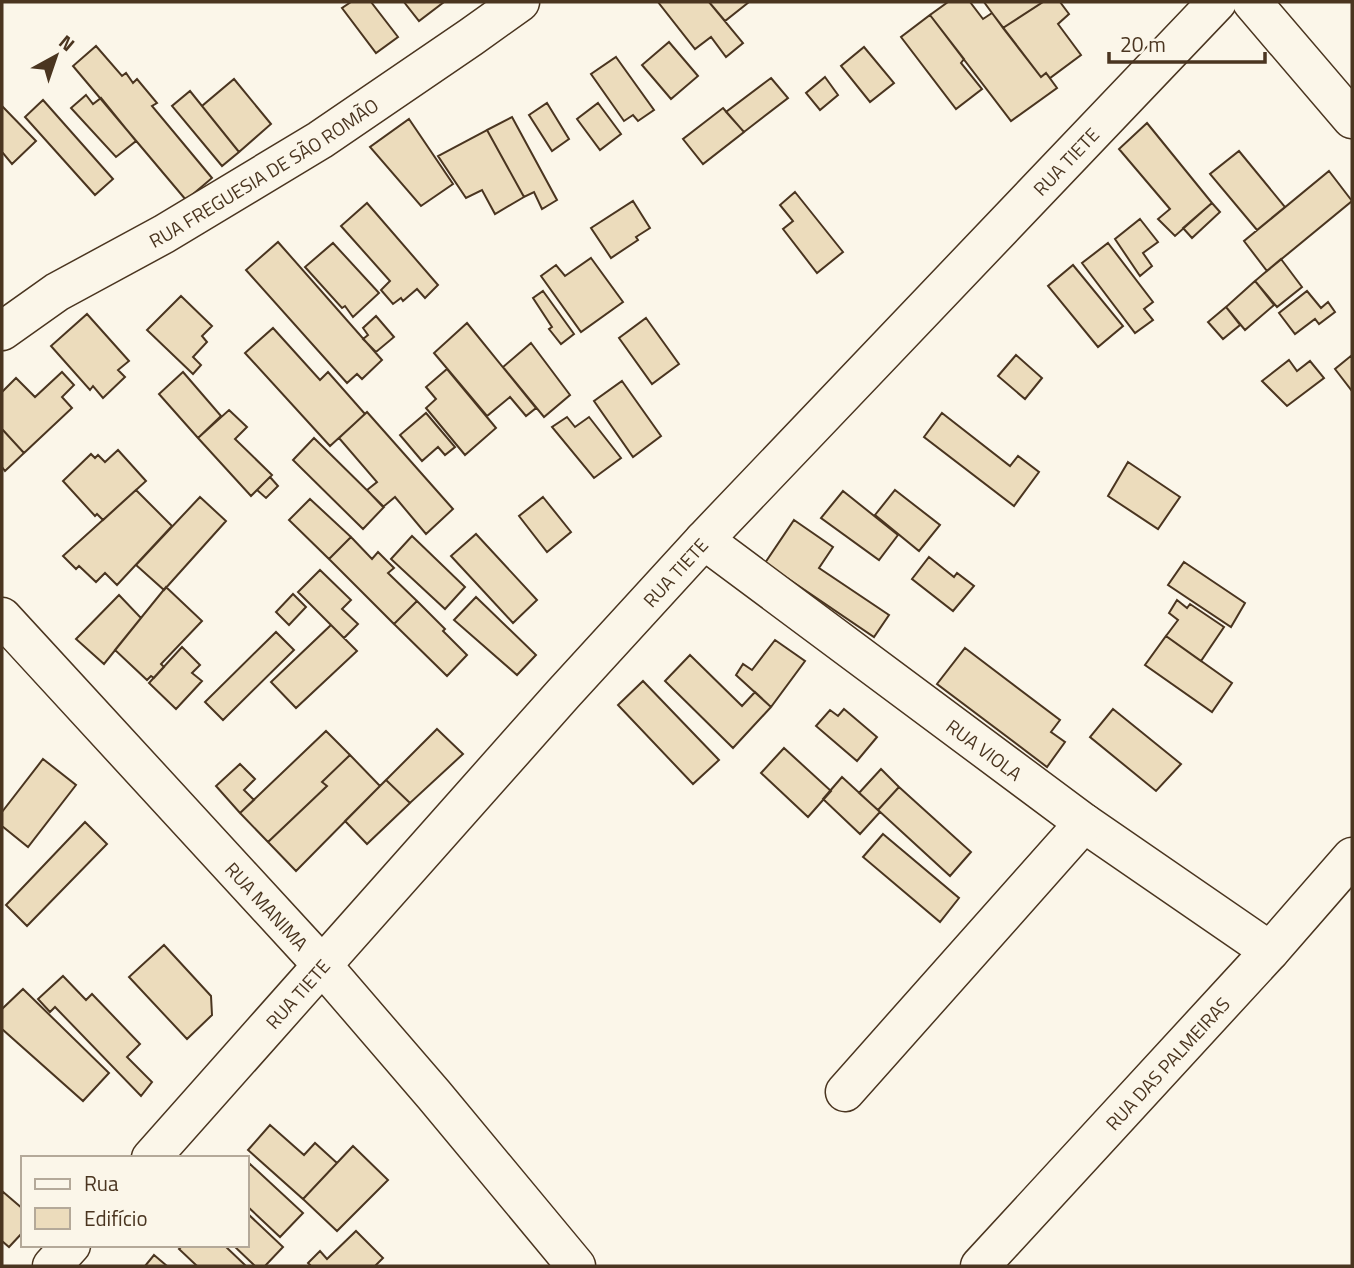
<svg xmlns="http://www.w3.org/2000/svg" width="1354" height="1268" font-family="'Titillium Web',sans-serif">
  <rect width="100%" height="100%" fill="#fbf6e9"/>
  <path fill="#ecdcbc" stroke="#4a3520" stroke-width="2" d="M351,2H371L398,37L376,53L342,8Z
    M404,2H444L419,21Z
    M658,2H709L743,43L726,57L711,37L695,49Z
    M709,2H749L725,21Z
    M948,2H970L983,19L992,13L1041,77L1046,73L1057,88L1011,121L930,15Z
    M984,2H1043L1003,28Z
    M1043,2H1060L1069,14L1058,24L1081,55L1050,78L1046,73L1041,77L1003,28Z
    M930,15L964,59L961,63L982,89L956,109L901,37Z
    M669,42L698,76L671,99L642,65Z
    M96,46L122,76L126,73L133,83L137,79L157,103L152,106L212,178L186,200L73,66Z
    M864,47L894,83L870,102L841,66Z
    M616,57L654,110L638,121L633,115L624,121L591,74Z
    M825,77L838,95L820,110L806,93Z
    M771,78L788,98L744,132L726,112Z
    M234,79L271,124L239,152L202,106Z
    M190,91L239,152L222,166L172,106Z
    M86,95L93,104L101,98L136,141L116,157L71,108Z
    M43,100L113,179L95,195L25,117Z
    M547,103L569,139L552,151L529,115Z
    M598,103L621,134L600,150L577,119Z
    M2,106L36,141L12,164L2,152Z
    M723,108L744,132L703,164L683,139Z
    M512,117L557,200L542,209L534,192L524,197L487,130Z
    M409,119L453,184L421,206L370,147Z
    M1147,123L1212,203L1175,236L1158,219L1170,209L1119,149Z
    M487,130L524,197L495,214L482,190L466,198L438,156Z
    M1239,151L1285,207L1257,230L1210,174Z
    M1329,171L1352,201L1267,271L1244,241Z
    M795,192L843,252L817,273L783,229L793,221L780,205Z
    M633,201L650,228L636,237L638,240L611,258L591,228Z
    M367,203L438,285L425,298L417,289L403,301L401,298L393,304L381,290L390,281L341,226Z
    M1212,203L1220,212L1192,238L1183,228Z
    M1140,219L1158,242L1143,253L1152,266L1140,276L1115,239Z
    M278,242L382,360L362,379L357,374L347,383L246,270Z
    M333,243L379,293L353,317L345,306L342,308L305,267Z
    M1108,243L1153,302L1144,309L1153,320L1135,333L1082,263Z
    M591,258L623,302L581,332L541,276L556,265L565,276Z
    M1281,259L1302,287L1277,307L1255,281Z
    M1073,265L1123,326L1098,347L1048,286Z
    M1255,281L1274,305L1245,330L1226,307Z
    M543,291L574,334L561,344L549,329L552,327L533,298Z
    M1307,291L1321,308L1328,302L1335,312L1319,324L1315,319L1295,334L1279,313Z
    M181,296L212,326L202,336L207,342L193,357L201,365L193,374L147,330Z
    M1226,307L1240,325L1223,339L1208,322Z
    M87,314L129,361L118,370L125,377L103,398L93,386L90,390L51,346Z
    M376,316L394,337L376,352L363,339L368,335L363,328Z
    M646,318L679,364L652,384L619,338Z
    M467,323L536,408L526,416L510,397L487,416L434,353Z
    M273,328L320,380L328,372L365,414L330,446L245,353Z
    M531,343L570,395L544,417L503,367Z
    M1016,355L1042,378L1025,399L998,376Z
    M1352,355V391L1335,369Z
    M1289,360L1297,371L1310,361L1324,378L1287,406L1262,381Z
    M447,369L496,428L465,455L426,408L436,399L426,387Z
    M62,372L74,385L62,397L72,408L24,453L2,429V392L16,378L35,397Z
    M183,372L221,416L198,438L159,394Z
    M622,381L661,436L633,457L594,401Z
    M229,410L247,427L235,439L272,475L251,496L198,438Z
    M367,412L453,509L426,534L395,497L383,507L367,490L377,482L339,438Z
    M426,413L455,447L445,455L438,447L422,461L400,435Z
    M942,413L1010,466L1018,456L1039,472L1014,506L924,437Z
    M567,417L575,427L589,417L621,458L594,478L552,427Z
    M2,429L24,453L5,471L2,467Z
    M314,438L384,507L363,529L293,460Z
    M118,450L146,481L103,520L97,514L95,516L63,481L91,454L95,458L98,455L105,462Z
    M1128,462L1180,497L1158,529L1108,496Z
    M270,477L278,486L266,498L257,490Z
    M136,490L172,526L117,585L105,573L96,582L79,566L76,569L63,556Z
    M895,490L940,525L919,551L875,515Z
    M843,491L898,535L879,560L821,518Z
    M200,497L226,521L164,590L136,565Z
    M543,497L571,532L547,552L519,516Z
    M310,499L351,537L329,559L289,520Z
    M794,520L833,547L819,568L889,615L874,637L765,563Z
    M476,534L537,600L513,623L451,556Z
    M412,536L465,587L445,609L391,559Z
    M351,537L372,559L378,552L394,568L388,573L417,601L394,624L329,559Z
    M929,557L954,577L957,573L974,586L953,611L912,579Z
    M1184,562L1245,603L1231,627L1168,585Z
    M320,570L351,600L342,609L358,624L344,638L298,592Z
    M166,587L202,621L161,664L164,667L154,678L151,676L147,680L115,650Z
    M293,594L306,607L289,625L276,612Z
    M119,595L141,618L104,664L76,639Z
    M476,597L536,655L517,675L454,620Z
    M1177,600L1187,608L1190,604L1224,627L1201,661L1166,636L1178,620L1169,613Z
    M417,601L445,629L443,631L467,655L447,676L394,624Z
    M331,625L357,651L296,708L271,682Z
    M276,632L294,650L223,720L205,702Z
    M1166,636L1232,683L1212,712L1145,665Z
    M775,640L805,661L771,707L736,675L743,664L752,670Z
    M182,647L200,665L192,673L202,681L176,709L149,683Z
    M965,648L1060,720L1051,732L1065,742L1047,767L937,684Z
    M690,655L742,706L755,692L771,707L733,748L665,681Z
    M643,681L719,760L693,784L618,705Z
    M844,709L877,737L857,761L816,726L830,710L838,716Z
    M1113,709L1181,764L1156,791L1090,737Z
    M437,729L463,754L410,803L386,780Z
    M326,731L350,755L322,782L327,786L268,842L240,813Z
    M784,748L831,791L808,817L761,773Z
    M350,755L380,786L296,871L268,842L327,786L322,782Z
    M43,759L76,785L28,847L2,826V812Z
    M240,764L255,779L244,790L254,800L240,813L216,786Z
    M881,769L899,787L878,810L859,793Z
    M842,777L880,812L860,834L823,799Z
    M386,780L410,803L367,844L345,821Z
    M899,787L971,852L950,876L878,810Z
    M85,822L107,844L27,926L6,905Z
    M883,834L959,898L940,922L863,857Z
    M164,945L211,996L212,1015L187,1039L129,977Z
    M63,976L86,1000L92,994L140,1044L127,1057L152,1082L141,1096L55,1007L50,1012L38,999Z
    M23,989L109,1073L83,1101L2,1029V1009Z
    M270,1125L304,1155L315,1143L337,1163L303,1199L248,1150Z
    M353,1146L388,1180L337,1231L303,1199Z
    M250,1164L303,1213L280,1237L247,1206V1168Z
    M2,1191L23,1209V1232L9,1247L2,1241Z
    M247,1213L283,1247L265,1266H255L233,1245H247Z
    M356,1231L383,1258L375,1266H311L308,1263L320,1251L327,1259Z
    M183,1245H224L246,1266H197L179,1249Z
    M154,1255L167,1266H145Z"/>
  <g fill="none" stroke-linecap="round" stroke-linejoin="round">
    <defs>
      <g id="minor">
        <path d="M1252,2L1352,119"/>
        <path id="s1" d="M2,331L57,292L164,234L320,140L471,37L520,2"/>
        <path id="s2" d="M704,540L1084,823L1270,951"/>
        <path id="s3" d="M2,617L322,965L434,1095L576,1266"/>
        <path d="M845,1092L1084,823"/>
        <path id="s4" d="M151,1158L563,694L704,540L1217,2"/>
        <path d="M52,1266L71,1245"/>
        <path id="s5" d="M980,1266L1270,951L1352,857"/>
      </g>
    </defs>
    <use href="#minor" stroke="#4a3520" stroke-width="41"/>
    <use href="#minor" stroke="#fbf6e9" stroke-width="38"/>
  </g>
  <g text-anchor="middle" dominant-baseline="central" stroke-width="5" stroke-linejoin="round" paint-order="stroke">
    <g font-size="19" fill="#4a3520" stroke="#fbf6e9">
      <text stroke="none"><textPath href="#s4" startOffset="1353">RUA TIETE</textPath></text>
      <text stroke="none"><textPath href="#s1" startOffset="306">RUA FREGUESIA DE SÃO ROMÃO</textPath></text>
      <text stroke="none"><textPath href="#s4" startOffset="786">RUA TIETE</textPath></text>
      <text stroke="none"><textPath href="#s2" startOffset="350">RUA VIOLA</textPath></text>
      <text stroke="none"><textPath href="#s3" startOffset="392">RUA MANIMA</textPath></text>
      <text stroke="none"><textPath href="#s4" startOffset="220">RUA TIETE</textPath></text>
      <text stroke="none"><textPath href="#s5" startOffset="276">RUA DAS PALMEIRAS</textPath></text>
    </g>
  </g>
  <rect width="1354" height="1268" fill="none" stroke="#4a3520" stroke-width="7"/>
  <rect x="21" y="1156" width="228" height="91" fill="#fbf6e9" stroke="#b4a999" stroke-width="2"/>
  <rect x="35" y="1179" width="35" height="10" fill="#fbf6e9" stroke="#b4a999" stroke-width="2"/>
  <text x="84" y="1191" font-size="21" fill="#4a3520">Rua</text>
  <rect x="35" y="1208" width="35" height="21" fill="#ecdcbc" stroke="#b4a999" stroke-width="2"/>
  <text x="84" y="1226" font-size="21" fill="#4a3520">Edifício</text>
  <g transform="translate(56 56) rotate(40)" stroke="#fbf6e9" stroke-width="5" paint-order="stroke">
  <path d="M0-5L12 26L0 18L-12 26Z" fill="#4a3520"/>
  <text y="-10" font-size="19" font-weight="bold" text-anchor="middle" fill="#4a3520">N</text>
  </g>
  <path d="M1109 52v10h156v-10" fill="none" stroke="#4a3520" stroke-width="3.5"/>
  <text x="1120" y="52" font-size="21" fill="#4a3520" stroke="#fbf6e9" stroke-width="5" paint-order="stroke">20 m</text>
</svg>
